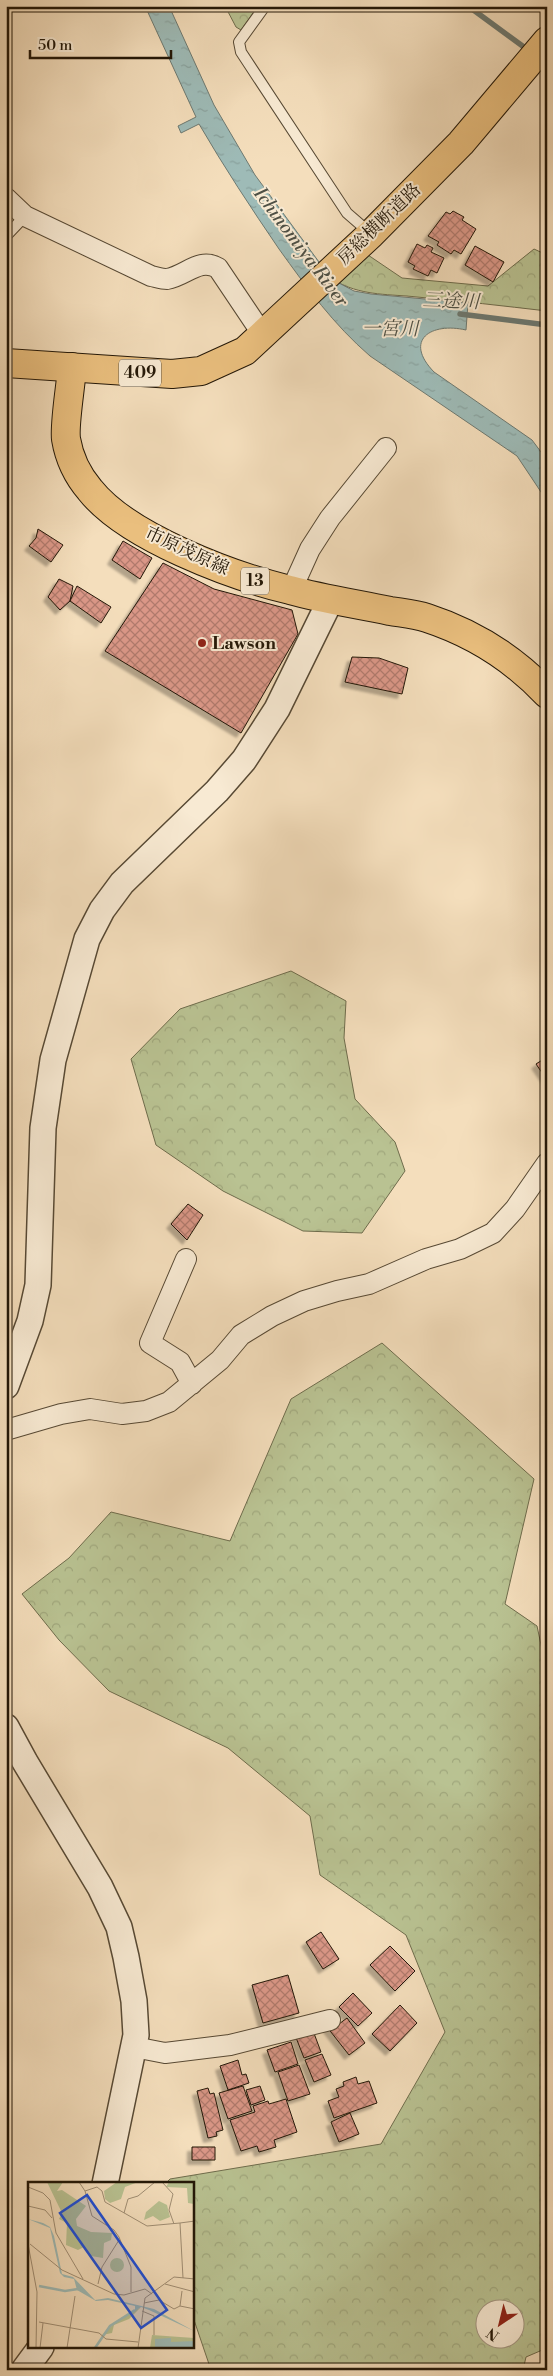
<svg xmlns="http://www.w3.org/2000/svg" width="553" height="2376" font-family="'Libre Bodoni','Noto Serif JP',serif">
  <defs>
    <pattern id="forest-crowns" width="20" height="18" patternUnits="userSpaceOnUse" patternTransform="scale(1.25)"><rect width="20" height="18" fill="#b9c292"/><path d="M2 6a3 3 0 1 1 6 0M12 15a3 3 0 1 1 6 0" fill="none" stroke="#9fa67c"/></pattern>
    <pattern id="water-ripples" width="26" height="14" patternUnits="userSpaceOnUse" patternTransform="scale(1.25)"><rect width="26" height="14" fill="#9ebbb7"/><path d="M2 4q2-2 4 0t4 0M15 11q2-2 4 0t4 0" fill="none" stroke="#88a09c"/></pattern>
    <pattern id="building-cross-hatch" width="8" height="8" patternUnits="userSpaceOnUse" patternTransform="scale(1.25)"><rect width="8" height="8" fill="#da9787"/><path d="M0 0l8 8M0 8l8-8" fill="none" stroke="#b07a6c"/></pattern>
    <filter id="shadow"><feDropShadow dx="-4.5" dy="4.5" stdDeviation="1" flood-color="#0004"/></filter>
  </defs>
  <rect width="100%" height="100%" fill="#f4debc"/>
  <filter id="stains"><feTurbulence type="fractalNoise" baseFrequency=".004" numOctaves="4"/><feColorMatrix values="0 0 0 0 .2 0 0 0 0 .09 0 0 0 0 .02 0 0 0 .5 -.17"/></filter>
  <radialGradient id="worn" r=".72"><stop offset=".6" stop-color="#630" stop-opacity="0"/><stop offset="1" stop-color="#630" stop-opacity=".3"/></radialGradient>
  <path fill="url(#forest-crowns)" stroke="#6e6c4c" fill-rule="evenodd" d="M225,6H258L241,30L236,27Z
    M534,249L547,255V311C504,306 461,301 417,297C390,294 365,296 339,283L368,255L402,278L488,286Z
    M291,971L346,1001L344,1038L355,1099L395,1142L405,1171L362,1233L303,1231L223,1191L156,1145L131,1059L180,1009Z
    M382,1343L534,1479L505,1604L537,1626L547,1673V2348L526,2357L523,2370H211L193,2317L192,2184L166,2183L170,2179L381,2144L445,2032L406,1935L320,1875L310,1816L228,1748L109,1691L59,1640L22,1594L69,1558L111,1512L230,1541L291,1399ZM516,2308V2338H486V2308Z"/>
  <path fill="url(#water-ripples)" stroke="#6d7971" d="M145,6H169L214,105L255,175L319,262L339,283L354,291L371,294L468,303L466,330C431,322 403,340 434,372L532,440L547,460V501L517,456L370,356C334,325 307,288 279,249C251,208 224,167 199,124L181,133L178,126L196,117Z"/>
  <g fill="none" stroke-linecap="round" stroke-linejoin="round">
    <path stroke="#6d7971" stroke-width="5.5" d="M468,6L528,50
      M460,314L547,325"/>
  </g>
  <path fill="url(#building-cross-hatch)" stroke="#231707" filter="url(#shadow)" d="M453,211L464,217L462,220L476,229L461,254L454,250L451,254L437,245L439,242L428,236L446,212L450,214Z
    M417,244L425,248L427,245L433,248L431,252L444,258L437,273L431,270L428,276L413,269L415,266L408,262Z
    M475,246L504,262L493,282L465,265Z
    M38,529L63,545L51,562L29,546L36,538Z
    M123,541L152,558L140,579L112,560Z
    M163,563L214,589L292,610L298,634L241,733L105,651Z
    M59,579L73,586L70,601L60,610L48,597Z
    M77,586L111,607L101,623L70,601Z
    M352,657L379,658L408,668L402,694L345,682Z
    M547,1057V1080L536,1064Z
    M188,1204L203,1215L187,1240L171,1224Z
    M321,1932L339,1959L323,1969L306,1942Z
    M390,1946L415,1971L395,1991L370,1965Z
    M288,1975L299,2013L263,2023L252,1985Z
    M353,1993L372,2013L358,2026L339,2007Z
    M400,2005L417,2023L390,2051L372,2034Z
    M347,2018L365,2043L349,2055L327,2027L336,2020L339,2024Z
    M312,2028L321,2052L304,2058L295,2035Z
    M291,2042L298,2064L275,2072L267,2050Z
    M322,2054L331,2075L314,2082L305,2060Z
    M238,2060L242,2075L246,2074L249,2083L228,2090L220,2066Z
    M299,2065L310,2094L288,2101L278,2072Z
    M356,2077L358,2084L369,2081L377,2103L334,2118L328,2101L339,2097L336,2089L344,2086L343,2082Z
    M243,2086L252,2111L228,2119L219,2093Z
    M260,2086L265,2100L251,2105L246,2090Z
    M208,2088L210,2094L214,2093L223,2130L216,2132L217,2136L208,2138L197,2091Z
    M286,2099L297,2132L274,2140L276,2147L259,2152L257,2146L241,2151L230,2120L255,2112L253,2106L268,2101L269,2104Z
    M350,2113L359,2134L339,2142L331,2122Z
    M192,2147H215V2160H192Z"/>
  <g fill="none" stroke-linecap="round" stroke-linejoin="round">
    <defs>
      <path id="service" d="M265,6L239,42L241,52L347,213L370,233
        M6,236L25,216"/>
      <path id="minor" d="M6,198L25,216L151,276C156,277 162,279 167,279C186,276 199,257 218,268L263,335
        M291,591L310,549L330,518L386,448
        M186,1259L150,1343L180,1362L192,1384
        M6,1430L61,1414L90,1409L122,1414L146,1411L169,1402L220,1360L241,1335L272,1316L304,1301L337,1291L369,1284L426,1259L460,1249L493,1233L515,1209L547,1163
        M134,2047L165,2053L230,2045L330,2020"/>
      <path id="tertiary" d="M6,1386L30,1321L38,1285L43,1128L53,1060L87,939L102,910L122,883L217,791L244,760L277,709L331,599
        M6,1727L25,1762L100,1887L119,1927L126,1957L134,2001L136,2035L105,2184
        M24,2370L41,2347"/>
      <path id="primary" d="M72,367C71,385 64,424 66,439C69,457 78,476 90,490C127,537 232,576 290,590C323,599 357,604 390,611C402,613 415,614 427,618C473,633 514,659 547,694"/>
      <path id="trunk" d="M6,363L172,374L201,371L245,351L371,234L461,143L547,41"/>
    </defs>
    <use href="#service" stroke="#574934" stroke-width="12"/>
    <use href="#minor" stroke="#574934" stroke-width="22"/>
    <use href="#tertiary" stroke="#574934" stroke-width="28"/>
    <use href="#primary" stroke="#231707" stroke-width="30"/>
    <use href="#trunk" stroke="#231707" stroke-width="30"/>
    <use href="#service" stroke="#f8ead3" stroke-width="10"/>
    <use href="#minor" stroke="#f8ead3" stroke-width="20"/>
    <use href="#tertiary" stroke="#f8ead3" stroke-width="25"/>
    <use href="#primary" stroke="#eabf7e" stroke-width="28"/>
    <use href="#trunk" stroke="#eabf7e" stroke-width="28"/>
  </g>
  <circle fill="#8f2418" stroke="#f8ead3" stroke-width="2" cx="202" cy="643" r="5"/>
  <g text-anchor="middle" dominant-baseline="central" stroke-width="4" stroke-linejoin="round" paint-order="stroke">
    <g fill="#f8ead3" stroke="#635644" stroke-width="1">
      <rect x="119" y="359.5" width="42" height="27" rx="4"/>
      <rect x="241" y="567.5" width="28" height="27" rx="4"/>
    </g>
    <g font-size="16" font-weight="bold" fill="#231707">
      <text x="140" y="373">409</text>
      <text x="255" y="581">13</text>
    </g>
    <g font-size="18" fill="#231707" stroke="#f8ead3">
      <text transform="translate(379 224) rotate(-44)">房総横断道路</text>
      <text transform="translate(187 551) rotate(25)">市原茂原線</text>
    </g>
    <g font-size="18" font-weight="bold" fill="#231707" stroke="#f8ead3" text-anchor="start">
      <text x="212" y="643">Lawson</text>
    </g>
    <g font-size="19" font-style="italic" fill="#4e5045" stroke="#f8ead3">
      <text transform="translate(301 247) rotate(53)">Ichinomiya River</text>
      <text transform="translate(451 301) rotate(2)">三途川</text>
      <text x="390" y="329">一宮川</text>
    </g>
  </g>
  <g transform="translate(28 2182)">
    <rect width="166" height="166" fill="#f4debc"/>
    <path d="M124,153L166,156V166H122Z" fill="#b9c292"/>
    <path d="M19,0H35L29,9L34,8L58,24L48,37L49,44L63,50L84,51L83,58L76,61L75,76L63,74L56,65L50,68L38,63L39,41L31,37L34,31ZM89,0H110L97,5L93,17L82,21L77,17L76,9ZM166,0V22L160,21L159,6L138,5L141,0ZM131,19L139,23L142,35L132,39L125,34L116,38L118,30ZM82 83a7 7 0 1 1 14 0a7 7 0 1 1-14 0ZM113,125L101,137L86,143L84,151L74,153L90,138Z" fill="#b9c292"/>
    <path d="M0,37L15,41L22,45L26,54L34,92L45,95L67,118L80,116L126,127L166,149L121,128L113,125L107,129V124L80,118L68,119L49,108L46,97L36,95L32,91L22,46ZM143,156V160L166,159V166H127V157Z" fill="#9ebbb7"/>
    <path fill="none" stroke="#9ebbb7" stroke-width="2.5" d="M11,104L37,109L50,107M67,166L82,144L107,128"/>
    <path fill="none" stroke="#a08e74" stroke-width="1" d="M51,0L57,9L64,34L86,48L91,55L103,85V110M134,0L145,12L141,28L146,42M0,5L15,11L22,18L28,51L55,97M57,9L69,5L74,9L77,20L119,44L152,41M0,24L17,28L24,36M96,31L100,17L110,14L127,0M0,62L9,110L8,166M2,62L34,88L86,112L96,113L117,107L124,112M155,96L152,41L167,39M70,102L74,85L91,58M137,102L167,110M116,121L131,118L146,127L152,124L167,127M152,124L154,109M114,129L126,134V153M11,140L71,151L78,157L110,160M12,166L15,141M39,166L47,114M110,166L117,116L146,95L167,97"/>
    <path fill="#1d4ed8" fill-opacity="0.15" stroke="#1d4ed8" stroke-width="2.5" d="M59,13L139,128L113,146L32,31Z"/>
    <rect width="166" height="166" fill="none" stroke="#231707" stroke-width="2.5"/>
  </g>
  <rect width="553" height="2376" fill="none" stroke="#f4debc" stroke-width="25"/>
  <rect x="8" y="8" width="538" height="2361" fill="none" stroke="#231707" stroke-width="2.5"/>
  <rect x="12" y="12" width="528" height="2351" fill="none" stroke="#231707"/>
  <g transform="translate(500 2324) rotate(215)"><circle r="24" fill="#f8ead3" stroke="#a39681"/>
  <path d="M0-4L9 19L0 12L-9 19Z" fill="#8f2418"/>
  <text y="-8" font-size="14" font-weight="bold" text-anchor="middle" fill="#231707">N</text>
  </g>
  <path d="M30 50v8h141v-8" fill="none" stroke="#231707" stroke-width="2.5"/>
  <text x="38" y="50" font-size="15" fill="#231707" stroke="#f8ead3" stroke-width="4" paint-order="stroke">50 m</text>
  <rect width="100%" height="100%" filter="url(#stains)"/>
  <rect width="100%" height="100%" fill="url(#worn)"/>
</svg>
